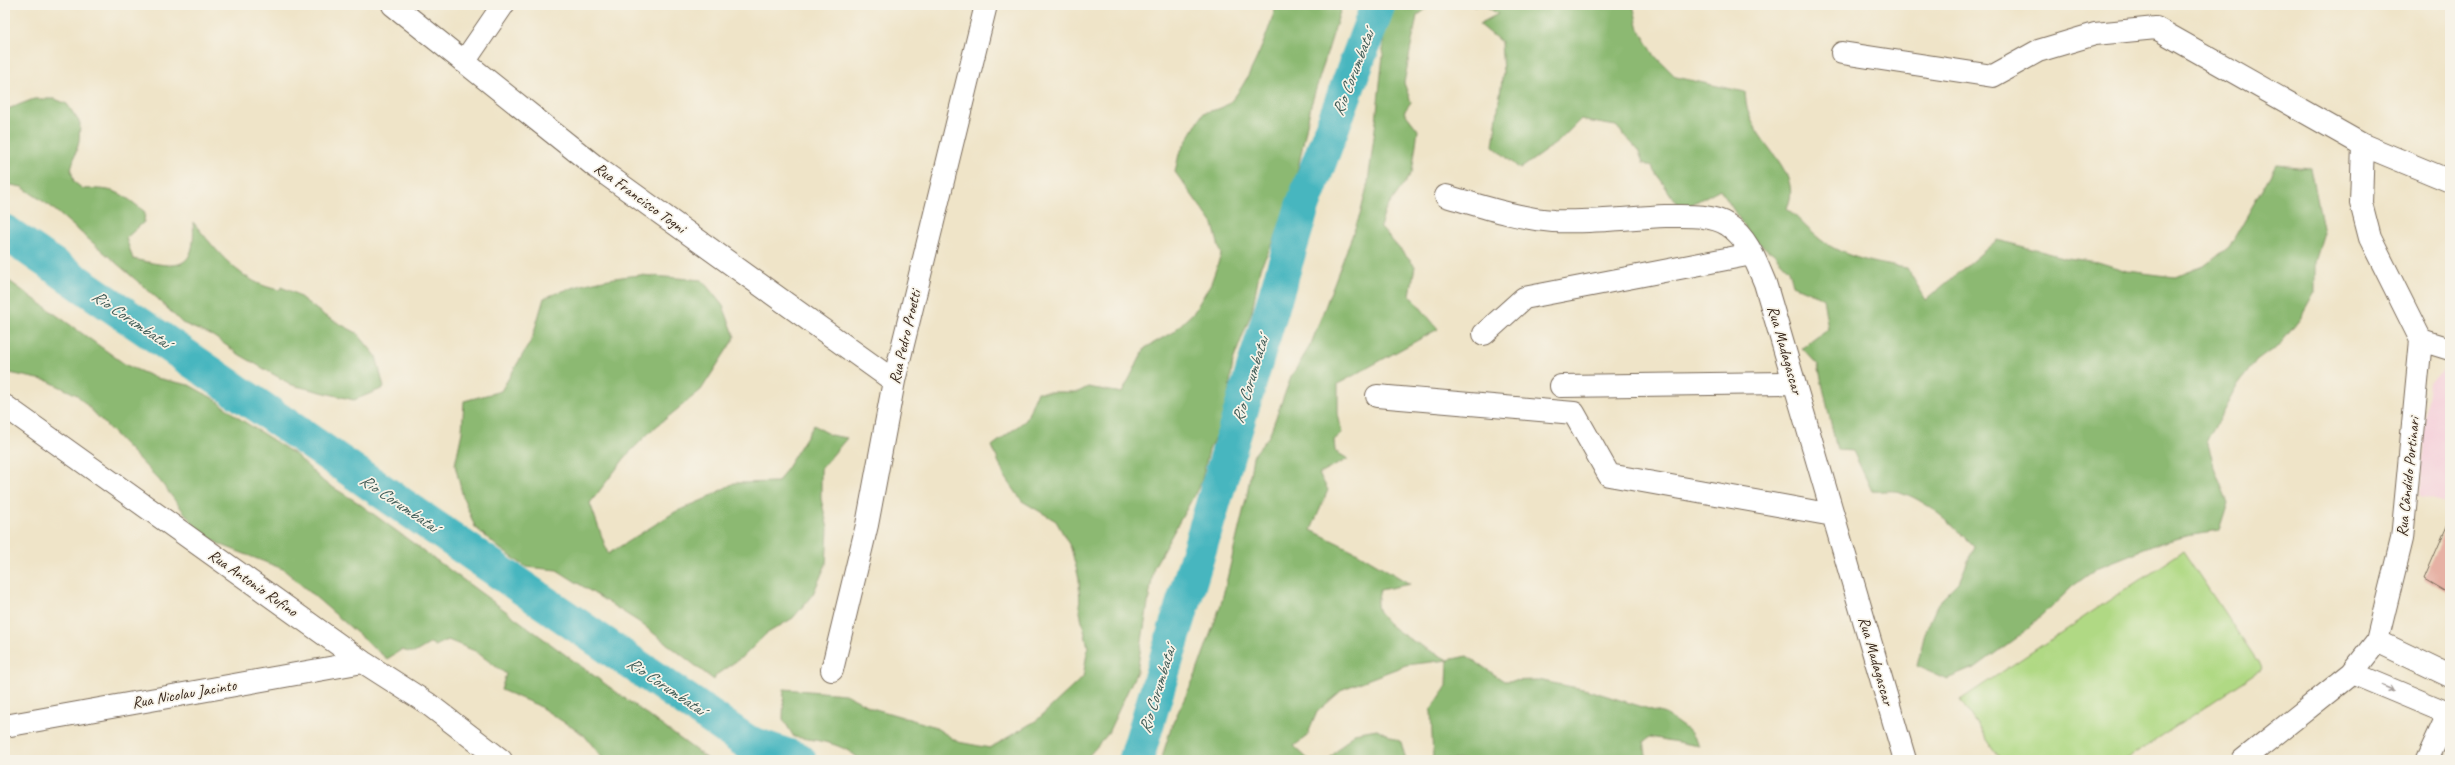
<svg xmlns="http://www.w3.org/2000/svg" width="2455" height="765" font-family="Caveat,sans-serif">
  <rect width="100%" height="100%" fill="#f7f3e8"/>
  <filter id="ink" filterUnits="userSpaceOnUse"><feTurbulence type="fractalNoise" baseFrequency=".025" numOctaves="2"/><feDisplacementMap in="SourceGraphic" scale="8" xChannelSelector="R" yChannelSelector="G"/><feConvolveMatrix kernelMatrix="1 2 1 2 8 2 1 2 1" color-interpolation-filters="sRGB"/></filter>
  <filter id="wash" filterUnits="userSpaceOnUse"><feTurbulence type="fractalNoise" baseFrequency=".012" numOctaves="4" result="noise"/><feDisplacementMap in="SourceGraphic" scale="16" xChannelSelector="R" yChannelSelector="G"/><feGaussianBlur stdDeviation="0.9" result="paint"/><feColorMatrix in="noise" values="0 0 0 0 0 0 0 0 0 0 0 0 0 0 0 0 0 1.4 0 .05"/><feComposite in="paint" operator="in"/></filter>
  <g filter="url(#wash)">
    <rect width="100%" height="100%" fill="#efe4c8"/>
    <path fill="#f5cfda" d="M2450,365V504L2420,496L2424,433L2430,382Z"/>
    <path fill="#b0d984" stroke="#768251" d="M2183,551L2262,669L2126,760H2001L1960,700Z"/>
    <path fill="#8cb972" stroke="#647248" d="M1276,5H1342L1311,105L1297,173L1274,241L1260,268L1252,311L1233,361L1226,413L1209,450L1201,483L1154,567L1137,671L1107,735L1085,760H860C844,743 816,740 794,737L783,719L784,689L845,694L872,708L933,726L958,742L990,748L1037,720L1083,677L1088,647L1080,612L1079,579L1071,548L1056,521L1022,501L1004,475L992,446L1026,420L1037,392H1078L1088,387L1122,393L1145,348L1173,332L1194,312L1211,283L1221,255L1213,224L1175,172L1179,154L1203,113C1209,111 1217,110 1223,107C1244,98 1271,27 1276,5Z
      M1392,5H1445L1430,6L1417,16L1404,83L1411,102L1404,112L1418,130L1412,172L1385,211L1380,227L1415,266L1410,295L1438,329L1338,384V414L1342,433L1334,440L1335,451L1348,459L1319,474L1328,490L1311,530L1358,553L1410,584L1380,590C1379,594 1377,601 1377,606C1381,628 1430,650 1448,660L1467,656L1504,681L1537,680L1588,690L1665,714L1690,732L1699,746L1650,737L1644,741L1646,755L1650,760H1433L1431,710L1447,686L1448,660L1406,665L1343,689L1317,712L1307,736L1294,746L1309,760H1161L1172,725L1196,674L1221,604L1247,495L1253,456L1269,436L1291,377L1311,344L1360,215L1368,183L1376,121L1383,55V25Z
      M1472,5H1633L1639,29L1655,56L1676,77L1745,92C1746,105 1748,115 1755,127C1767,151 1802,177 1787,208C1798,218 1809,231 1821,240C1845,258 1878,264 1907,268L1926,300L1997,240L2067,258L2098,262L2127,271L2175,277L2204,266L2229,247L2276,165L2311,168L2324,233L2315,262V292L2300,319L2281,343L2255,362L2236,387L2207,440L2215,470L2228,503L2219,531L2187,536L2157,544L2099,567L2073,586L2028,629L1976,667L1947,679L1917,666L1925,633L1938,603L1959,582L1974,547C1953,526 1931,503 1903,493C1894,489 1881,492 1872,491L1853,451L1837,450L1818,365L1802,348L1828,329L1823,298L1793,285L1789,270L1773,253L1753,240L1720,189L1681,210L1652,167L1643,163L1638,150L1616,126L1580,120L1559,141L1520,169L1493,146L1503,72L1501,42L1479,24L1498,14L1486,6Z
      M34,99H55L67,104L80,123L79,142L71,169L74,182L83,189C116,188 120,192 145,212L144,222L126,238L133,259C173,267 197,276 193,222C217,251 241,284 280,290L281,287L295,293L325,316L357,333L376,356L384,388L354,400L292,385L240,355L213,336L182,323L157,298L50,206L22,187L5,184V110Z
      M640,275L702,280L723,306L735,337L701,390L652,430L627,455L590,503L608,554L675,512L705,499L734,483L778,482L814,425L830,435L847,438L821,469V499L828,529L826,564L813,594L793,618L766,634L745,655L716,675L714,680L639,622L557,570L526,567L499,548L475,527L463,497L455,465L462,432L464,401L501,391L532,339L544,298C576,285 605,278 640,275Z
      M5,278L126,365L156,378L189,385L216,400L240,419L296,455L324,482L357,502L709,760H604L584,735L537,705L501,690L506,674L475,651L448,640L435,646L431,643L414,653L401,650L387,659L283,569L219,544L197,529L160,481L77,395L48,381L5,372Z
      M1377,729L1401,742L1406,760H1328L1354,733Z"/>
    <g fill="none" stroke-linecap="round" stroke-linejoin="round">
      <path stroke="#47b6bf" stroke-width="35" d="M5,232L747,742L799,760
        M1136,760L1302,208L1378,5"/>
    </g>
    <g id="blocks">
      <path fill="#e6b1a4" d="M2450,519V583L2446,592L2424,579Z"/>
    </g>
  </g>
  <g filter="url(#ink)">
    <use href="#blocks" fill-opacity="0" stroke="#7a6b5a" stroke-width="1"/>
    <g fill="none" stroke-linecap="round" stroke-linejoin="round">
      <defs>
        <path id="minor" d="M393,5L596,167L894,381
          M1842,53L1993,76L2038,51L2095,34L2156,28L2363,145L2450,181
          M464,62L503,5
          M1446,196C1481,206 1516,218 1553,221C1590,223 1628,218 1665,216C1684,216 1712,214 1728,225C1748,238 1756,262 1765,283L1905,760
          M1484,334L1524,298L1752,254
          M2421,340L2450,349
          M1561,386L1794,383
          M1377,396L1574,413L1609,475L1833,515
          M5,406L363,662L427,703L501,760
          M2377,641L2450,676
          M832,670L867,525L894,381L986,5
          M2352,673L2450,714
          M5,726L363,662
          M2243,760L2352,673L2377,641L2402,539L2421,340L2370,238L2361,203L2363,145
          M2427,760L2450,710"/>
      </defs>
      <use href="#minor" stroke="#7a6b5a" stroke-width="24"/>
      <use href="#minor" stroke="#fff" stroke-width="22"/>
    </g>
    <defs><path id="oneway-shaft" d="M-6 0H5M1.5-3L5.5 0L1.5 3" fill="none" stroke-width="1.6" stroke-linecap="round" stroke-linejoin="round"/></defs>
    <use stroke="#a79f9a" href="#oneway-shaft" transform="translate(2388 688) rotate(23)"/>
  </g>
  <g text-anchor="middle" dominant-baseline="central" stroke-width="3.5" stroke-linejoin="round" paint-order="stroke">
    <g font-size="16" fill="#3b2a1e" stroke="#f7f3e8">
      <text transform="translate(640 198) rotate(36)">Rua Francisco Togni</text>
      <text transform="translate(905 337) rotate(-77)">Rua Pedro Proetti</text>
      <text transform="translate(1785 350) rotate(74)">Rua Madagascar</text>
      <text transform="translate(2408 477) rotate(-84)">Rua Cândido Portinari</text>
      <text transform="translate(253 583) rotate(35)">Rua Antonio Rufino</text>
      <text transform="translate(1876 661) rotate(74)">Rua Madagascar</text>
      <text transform="translate(184 694) rotate(-10)">Rua Nicolau Jacinto</text>
    </g>
    <g font-size="17" font-style="italic" fill="#3f5b56" stroke="#f7f3e8">
      <text transform="translate(1353 73) rotate(-69)">Rio Corumbataí</text>
      <text transform="translate(131 319) rotate(34)">Rio Corumbataí</text>
      <text transform="translate(1250 380) rotate(-73)">Rio Corumbataí</text>
      <text transform="translate(399 503) rotate(34)">Rio Corumbataí</text>
      <text transform="translate(666 686) rotate(34)">Rio Corumbataí</text>
      <text transform="translate(1157 690) rotate(-73)">Rio Corumbataí</text>
    </g>
  </g>
  <rect width="2455" height="765" fill="none" stroke="#f7f3e8" stroke-width="20"/>
</svg>
